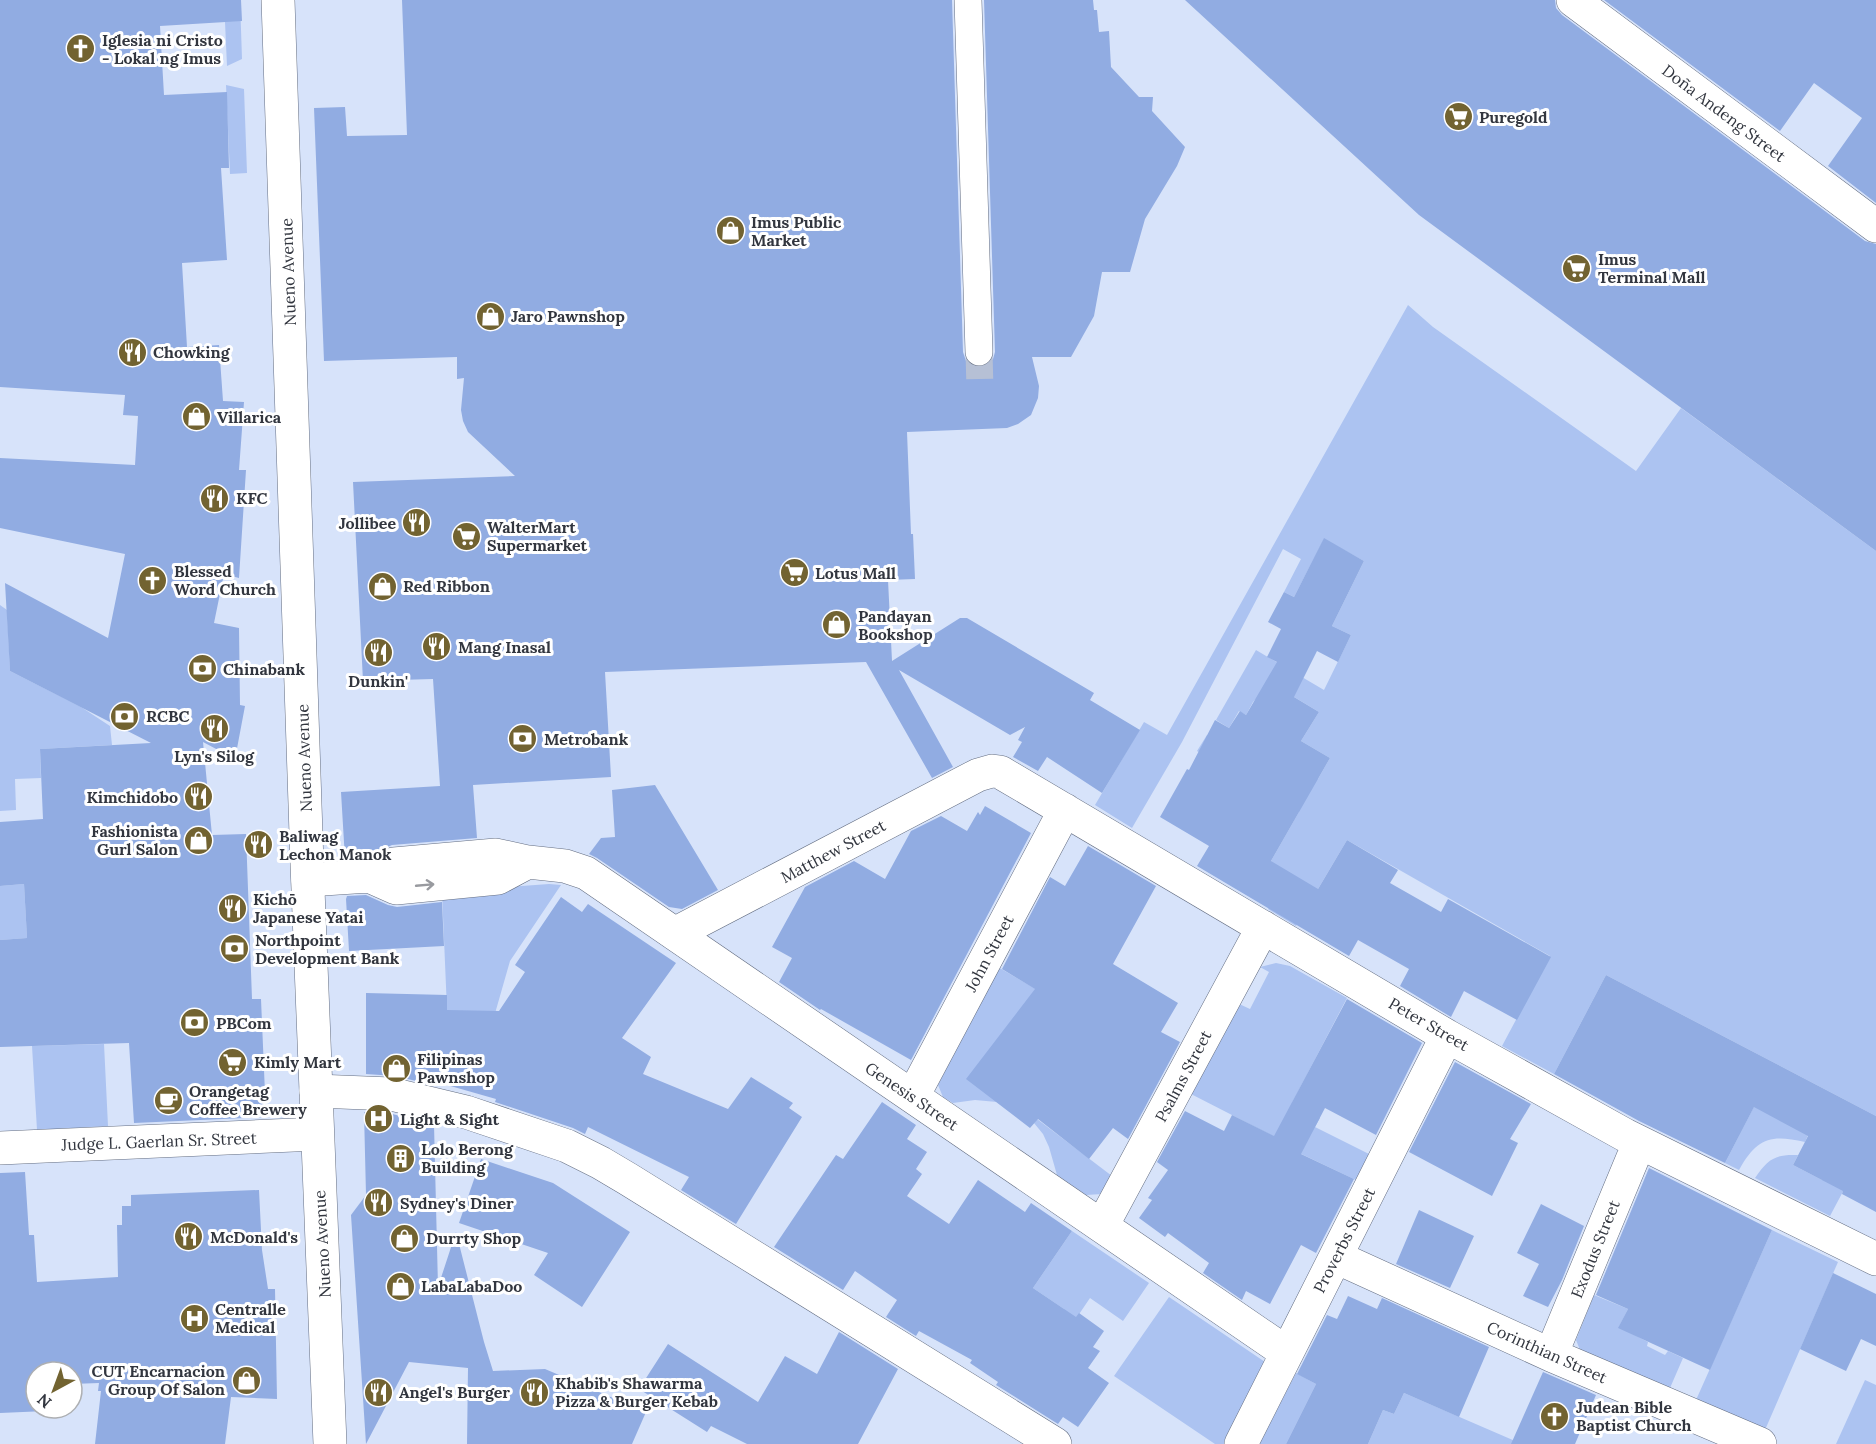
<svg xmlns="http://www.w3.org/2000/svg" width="1876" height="1444" font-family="Lora,serif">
  <rect width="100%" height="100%" fill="#d7e3fa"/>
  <path fill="#acc3f1" d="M224,0H240L242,59L227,66Z
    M226,85L244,89L247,173L230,174Z
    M1408,305L1433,327L1636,471L1681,408L1876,551V1116L1606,975L1554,1074L1502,1046L1550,956L1347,840L1296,926L1268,909L1284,882L1271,861L1299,812L1197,751L1207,735L1318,779L1330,758L1301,741L1319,712L1271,683L1253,702L1246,715L1239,711L1229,728L1216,720L1256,650L1324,690L1351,635L1332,626L1364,561L1324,539L1294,597L1284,592L1301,559L1283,549L1182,742L1132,828L1095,805L1144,722L1167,735Z
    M0,605L7,610L10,671L81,707L110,726L112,745L40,749L41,778L15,779L16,810L0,811Z
    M24,884L27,938L0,940V886Z
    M549,884L561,885L510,961L492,1024L447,1010L442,892Z
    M1276,963L1290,966L1347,998L1292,1103L1320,1118L1315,1127L1369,1154L1356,1180L1272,1140L1273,1136L1189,1093L1237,1003L1250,1009L1269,972L1260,967Z
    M998,967L1152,1057L997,1102L975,1100L953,1103L943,1097L938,1085Z
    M104,1044L108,1126L37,1130L32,1046Z
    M1763,1089L1808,1135L1805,1142C1770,1134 1757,1138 1739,1170L1725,1163Z
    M1037,1119L1112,1176L1102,1194L1086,1195L1057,1175L1049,1147L1043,1134L1034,1123Z
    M1874,1133L1830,1216L1755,1178C1768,1159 1775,1154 1798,1155L1793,1165L1822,1180Z
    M1772,1230L1838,1262L1765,1430L1696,1400Z
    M1072,1231L1149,1283L1123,1321L1090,1298L1067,1332L1064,1309L1033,1288Z
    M1594,1295L1628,1309L1619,1327L1648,1342L1647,1346L1665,1355L1668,1351L1683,1358L1670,1388L1580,1350L1576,1340Z
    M1169,1297L1268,1364L1224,1444H1215L1114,1376Z
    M1296,1373L1316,1384L1286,1444H1259Z
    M1865,1380L1876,1385V1444H1836Z
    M1404,1393L1522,1444H1368L1383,1410L1394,1414Z"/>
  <path fill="#91ace2" d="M0,0H241L242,21L160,26L164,95L227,92L229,168H221L227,260L182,263L187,347L219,345L223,401L244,402L239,470H246L239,578L224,574L214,623L239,628L240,705L245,706L235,759L203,742L212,835L246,834L252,999H261L266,1117L134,1123L129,1043L0,1047V940L27,938L24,884L0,886V822L43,819L40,749L151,743L10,671L5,583L108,638L125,554L0,528V458L135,465L138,416L123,415L125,395L0,387Z
    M402,0H952L963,352L966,361L972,366L979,368L988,365L993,359L995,352L984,0H1093L1094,10H1097L1099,32L1109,31L1111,67L1139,97H1153L1152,111L1185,147L1177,166L1145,219L1130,272H1102L1094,316L1071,357H1032L1039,386L1038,398L1031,415L1018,424L1007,428L907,432L911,534H913L915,579L888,580L892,661L960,618H967L1094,693L1090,700L1140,730L1102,793L1047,757L1038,771L1013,757L1022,742L1018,740L1025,727L1010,735L899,670L953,767L932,778L866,662L605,672L611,777L473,785L477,838L392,845L364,858L345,859L341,792L440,786L433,679L363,681L353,482L515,476L468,432L463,421L461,410L464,378L457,379V357L324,361L314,108L345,107L347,136L407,135Z
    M1185,0H1555L1556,8L1562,15L1865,241L1876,244V551L1419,215Z
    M1604,0H1876V203L1828,166L1862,118L1814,83L1780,131Z
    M1324,538L1364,561L1332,626L1351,635L1338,662L1317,651L1294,697L1319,712L1301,741L1330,758L1271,861L1318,889L1347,840L1398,870L1390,883L1441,912L1448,899L1551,957L1517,1020L1464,991L1451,1017L1400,986L1409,969L1358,940L1349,956L1197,866L1209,846L1160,817L1187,769L1189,770L1215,720L1229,728L1240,711L1246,715L1277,662L1267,657L1281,629L1268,622L1284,592L1294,597Z
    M655,785L718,890L682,909L669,907L597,858L589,854L601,838L615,837L612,790Z
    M985,806L1031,833L911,1060L821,1009L820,1010L779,982L792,958L772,947L805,887L854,861L885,879L911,831L941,816L967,831L978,812L980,815Z
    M1088,846L1156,886L1113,964L1178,1003L1161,1032L1180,1042L1128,1139L1113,1128L1089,1159L1038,1119L1030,1128L966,1079L1035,989L1002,969L1050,877L1065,886Z
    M366,895L388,905L397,907L442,902L444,946L349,951L346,899L347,896Z
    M561,897L582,912L588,904L676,963L622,1038L651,1057L643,1074L728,1109L751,1077L793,1103L789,1108L802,1117L736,1224L681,1190L689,1177L588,1127L585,1134L573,1128L495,1102L496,1099L433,1081V1085L395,1076L366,1074V993L447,995V1010L499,1011L525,972L515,965Z
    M1606,975L1876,1116V1212L1842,1194L1843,1191L1793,1165L1808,1136L1754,1107L1725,1163L1639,1121L1554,1074Z
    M1347,999L1422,1043L1376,1135L1325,1108L1301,1154L1354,1179L1316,1253L1301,1245L1270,1304L1246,1291L1242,1300L1203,1273L1209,1263L1168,1233L1165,1237L1139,1218L1152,1200L1148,1198L1168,1170L1157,1162L1185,1111L1224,1131L1232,1115L1274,1136Z
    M1455,1062L1531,1104L1510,1139L1518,1143L1492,1196L1409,1152Z
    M882,1102L916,1125L907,1139L927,1152L916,1169L922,1174L907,1196L949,1224L978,1180L1025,1212L1031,1203L1072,1231L1033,1288L1076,1317L1079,1313L1104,1331L1093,1347L1100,1351L1088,1368L1109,1383L1078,1427L1063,1417L1058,1424L996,1385L998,1382L970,1363L972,1360L919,1331L916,1336L886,1317L897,1300L855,1271L843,1290L774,1247L836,1155L843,1159Z
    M364,1112L388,1113L434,1124L438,1287L456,1232L484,1342L493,1371L545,1369L646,1412L632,1444H467L468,1368L409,1362L366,1444L351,1215L366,1195Z
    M481,1159L553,1183L630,1232L582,1307L534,1275L548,1253L459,1223Z
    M1649,1168L1772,1230L1710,1370L1618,1328L1628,1309L1596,1295Z
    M25,1172L29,1235H34L37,1282L118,1277L117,1225H122V1206H131V1195L259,1190L262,1250L268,1289H275L277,1399L231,1397L225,1444H95L101,1391H98L99,1383L72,1384V1372H36V1408H46V1411L0,1413V1173Z
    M1541,1204L1584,1226L1562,1280L1548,1307L1523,1296L1539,1264L1517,1253Z
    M1419,1210L1474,1236L1450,1288L1396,1264Z
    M1833,1273L1876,1294V1346L1861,1339L1846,1371L1800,1349Z
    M1348,1296L1377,1309L1382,1298L1489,1347L1459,1417L1404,1393L1394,1414L1383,1410L1368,1444H1286L1316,1384L1297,1374L1327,1315L1337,1319Z
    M839,1332L898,1369L858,1444H747L711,1426L707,1432L639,1389L668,1344L758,1402L785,1356L817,1374Z
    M1543,1372L1596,1395L1575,1444H1511Z"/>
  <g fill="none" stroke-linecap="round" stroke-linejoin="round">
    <path stroke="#b6c0d5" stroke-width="27" stroke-dasharray="27 14" stroke-linecap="butt" d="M979,352L980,389"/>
    <defs>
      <path id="pedestrian" d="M968,0L979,352"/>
      <path id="minor" d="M1573,0L1876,226
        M369,876L396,888L498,878L528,862
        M308,880L369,876L394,864L496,855L528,862L565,866L586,873L1287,1353
        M676,933L978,775L992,771L1000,772L1447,1036L1625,1135L1876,1259
        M316,1091L391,1094L466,1112L567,1146L601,1163L628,1179L1055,1444
        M913,1096L1065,810
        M0,1148L317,1134
        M1102,1226L1263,927
        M1336,1257L1551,1355L1760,1444
        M1551,1355L1639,1143
        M1241,1444L1447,1036"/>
      <path id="secondary" d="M278,0L307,864L330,1444"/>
    </defs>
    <use href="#pedestrian" stroke="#646e82" stroke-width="28"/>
    <use href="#minor" stroke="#646e82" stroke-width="34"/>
    <use href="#secondary" stroke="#646e82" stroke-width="34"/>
    <use href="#pedestrian" stroke="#fff" stroke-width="27"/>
    <use href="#minor" stroke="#fff" stroke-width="33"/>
    <use href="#secondary" stroke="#fff" stroke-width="33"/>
  </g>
  <defs><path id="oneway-shaft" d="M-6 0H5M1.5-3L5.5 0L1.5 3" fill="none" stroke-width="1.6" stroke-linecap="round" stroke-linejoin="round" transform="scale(1.5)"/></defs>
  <use stroke="#989a9f" href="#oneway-shaft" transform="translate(425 885) rotate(-5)"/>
  <defs>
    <symbol id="church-disc" viewBox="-11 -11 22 22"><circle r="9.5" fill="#726331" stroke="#fff"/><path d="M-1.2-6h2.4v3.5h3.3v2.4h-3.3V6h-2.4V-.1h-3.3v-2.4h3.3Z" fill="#fff"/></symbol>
    <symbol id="supermarket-disc" viewBox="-11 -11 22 22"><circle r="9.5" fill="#726331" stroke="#fff"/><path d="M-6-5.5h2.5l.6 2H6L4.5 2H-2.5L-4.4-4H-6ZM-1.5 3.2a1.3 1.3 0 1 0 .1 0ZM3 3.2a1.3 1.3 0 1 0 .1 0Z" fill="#fff"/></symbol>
    <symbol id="shop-disc" viewBox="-11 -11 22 22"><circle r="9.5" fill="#726331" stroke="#fff"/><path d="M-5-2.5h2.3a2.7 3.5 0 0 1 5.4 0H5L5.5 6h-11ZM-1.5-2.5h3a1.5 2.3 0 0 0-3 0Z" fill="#fff"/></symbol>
    <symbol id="restaurant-disc" viewBox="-11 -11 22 22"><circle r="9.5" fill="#726331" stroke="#fff"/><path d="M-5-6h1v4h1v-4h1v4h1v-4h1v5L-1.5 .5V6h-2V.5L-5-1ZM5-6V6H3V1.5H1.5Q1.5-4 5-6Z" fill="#fff"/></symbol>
    <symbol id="bank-disc" viewBox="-11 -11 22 22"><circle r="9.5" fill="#726331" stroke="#fff"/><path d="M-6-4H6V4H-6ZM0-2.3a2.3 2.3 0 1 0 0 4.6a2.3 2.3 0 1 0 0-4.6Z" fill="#fff"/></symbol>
    <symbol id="cafe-disc" viewBox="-11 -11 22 22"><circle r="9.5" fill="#726331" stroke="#fff"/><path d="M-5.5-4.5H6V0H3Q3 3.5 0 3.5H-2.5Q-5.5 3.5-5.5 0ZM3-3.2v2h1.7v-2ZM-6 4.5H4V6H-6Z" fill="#fff"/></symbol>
    <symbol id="hospital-disc" viewBox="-11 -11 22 22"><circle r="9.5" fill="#726331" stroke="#fff"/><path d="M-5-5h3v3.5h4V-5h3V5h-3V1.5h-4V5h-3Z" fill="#fff"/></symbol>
    <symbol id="building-disc" viewBox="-11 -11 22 22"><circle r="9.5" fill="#726331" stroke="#fff"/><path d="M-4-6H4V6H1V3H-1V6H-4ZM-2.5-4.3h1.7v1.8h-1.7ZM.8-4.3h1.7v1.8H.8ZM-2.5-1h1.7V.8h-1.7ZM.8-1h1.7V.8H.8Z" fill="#fff"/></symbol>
  </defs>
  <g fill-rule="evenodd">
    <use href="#church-disc" x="64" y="32" width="33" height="33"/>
    <use href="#supermarket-disc" x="1442" y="100" width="33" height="33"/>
    <use href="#shop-disc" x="714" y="214" width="33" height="33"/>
    <use href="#supermarket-disc" x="1560" y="252" width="33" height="33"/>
    <use href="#shop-disc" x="474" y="300" width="33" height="33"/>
    <use href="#restaurant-disc" x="116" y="336" width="33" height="33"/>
    <use href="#shop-disc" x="180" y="400" width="33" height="33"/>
    <use href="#restaurant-disc" x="198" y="482" width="33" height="33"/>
    <use href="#restaurant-disc" x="400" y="506" width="33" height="33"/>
    <use href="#supermarket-disc" x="450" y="520" width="33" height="33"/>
    <use href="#supermarket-disc" x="778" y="556" width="33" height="33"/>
    <use href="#church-disc" x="136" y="564" width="33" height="33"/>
    <use href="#shop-disc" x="366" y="570" width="33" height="33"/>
    <use href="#shop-disc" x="820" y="608" width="33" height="33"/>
    <use href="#restaurant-disc" x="420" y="630" width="33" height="33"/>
    <use href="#restaurant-disc" x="362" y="636" width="33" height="33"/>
    <use href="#bank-disc" x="186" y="652" width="33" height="33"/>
    <use href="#bank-disc" x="108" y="700" width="33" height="33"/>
    <use href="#restaurant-disc" x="198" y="712" width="33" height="33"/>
    <use href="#bank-disc" x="506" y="722" width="33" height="33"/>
    <use href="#restaurant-disc" x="182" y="780" width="33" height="33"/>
    <use href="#shop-disc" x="182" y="824" width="33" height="33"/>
    <use href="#restaurant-disc" x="242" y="828" width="33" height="33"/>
    <use href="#restaurant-disc" x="216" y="892" width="33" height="33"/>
    <use href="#bank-disc" x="218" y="932" width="33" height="33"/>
    <use href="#bank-disc" x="178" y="1006" width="33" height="33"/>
    <use href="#supermarket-disc" x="216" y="1046" width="33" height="33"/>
    <use href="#shop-disc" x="380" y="1052" width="33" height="33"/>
    <use href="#cafe-disc" x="152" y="1084" width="33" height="33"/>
    <use href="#hospital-disc" x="362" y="1102" width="33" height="33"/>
    <use href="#building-disc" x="384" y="1142" width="33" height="33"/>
    <use href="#restaurant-disc" x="362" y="1186" width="33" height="33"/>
    <use href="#restaurant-disc" x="172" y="1220" width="33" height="33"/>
    <use href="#shop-disc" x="388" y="1222" width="33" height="33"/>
    <use href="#shop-disc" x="384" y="1270" width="33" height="33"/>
    <use href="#hospital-disc" x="178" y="1302" width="33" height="33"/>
    <use href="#shop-disc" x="230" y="1364" width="33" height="33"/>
    <use href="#restaurant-disc" x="362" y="1376" width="33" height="33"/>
    <use href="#restaurant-disc" x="518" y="1376" width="33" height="33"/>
    <use href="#church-disc" x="1538" y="1400" width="33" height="33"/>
  </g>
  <g text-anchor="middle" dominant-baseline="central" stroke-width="6" stroke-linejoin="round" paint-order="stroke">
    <g font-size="16" font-weight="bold" fill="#32363f" stroke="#fff" text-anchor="start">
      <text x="102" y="40">Iglesia ni Cristo<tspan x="102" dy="18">- Lokal ng Imus</tspan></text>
      <text x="1479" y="117">Puregold</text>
      <text x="751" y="222">Imus Public<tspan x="751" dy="18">Market</tspan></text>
      <text x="1598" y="259">Imus<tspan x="1598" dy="18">Terminal Mall</tspan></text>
      <text x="511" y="316">Jaro Pawnshop</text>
      <text x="153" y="352">Chowking</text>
      <text x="217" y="417">Villarica</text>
      <text x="236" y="498">KFC</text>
      <text x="396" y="523" text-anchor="end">Jollibee</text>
      <text x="487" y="527">WalterMart<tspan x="487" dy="18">Supermarket</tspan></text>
      <text x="174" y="571">Blessed<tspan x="174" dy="18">Word Church</tspan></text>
      <text x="815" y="573">Lotus Mall</text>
      <text x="403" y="586">Red Ribbon</text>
      <text x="858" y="616">Pandayan<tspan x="858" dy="18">Bookshop</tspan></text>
      <text x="458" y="647">Mang Inasal</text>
      <text x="223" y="669">Chinabank</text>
      <text x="378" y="681" text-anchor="middle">Dunkin'</text>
      <text x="146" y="716">RCBC</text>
      <text x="544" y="739">Metrobank</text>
      <text x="214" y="756" text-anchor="middle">Lyn's Silog</text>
      <text x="178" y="797" text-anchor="end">Kimchidobo</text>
      <text x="178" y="831" text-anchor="end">Fashionista<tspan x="178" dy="18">Gurl Salon</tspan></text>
      <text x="279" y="836">Baliwag<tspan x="279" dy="18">Lechon Manok</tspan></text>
      <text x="253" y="899">Kichō<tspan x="253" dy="18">Japanese Yatai</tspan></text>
      <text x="255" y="940">Northpoint<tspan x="255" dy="18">Development Bank</tspan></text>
      <text x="216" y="1023">PBCom</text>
      <text x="417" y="1059">Filipinas<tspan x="417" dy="18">Pawnshop</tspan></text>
      <text x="254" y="1062">Kimly Mart</text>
      <text x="189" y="1091">Orangetag<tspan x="189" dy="18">Coffee Brewery</tspan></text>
      <text x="400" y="1119">Light &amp; Sight</text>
      <text x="421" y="1149">Lolo Berong<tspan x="421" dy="18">Building</tspan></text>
      <text x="400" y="1203">Sydney's Diner</text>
      <text x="210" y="1237">McDonald's</text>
      <text x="426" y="1238">Durrty Shop</text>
      <text x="421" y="1286">LabaLabaDoo</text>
      <text x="215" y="1309">Centralle<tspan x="215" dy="18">Medical</tspan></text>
      <text x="225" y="1371" text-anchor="end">CUT Encarnacion<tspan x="225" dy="18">Group Of Salon</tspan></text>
      <text x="555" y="1383">Khabib's Shawarma<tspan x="555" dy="18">Pizza &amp; Burger Kebab</tspan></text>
      <text x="399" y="1392">Angel's Burger</text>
      <text x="1576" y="1407">Judean Bible<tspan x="1576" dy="18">Baptist Church</tspan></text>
    </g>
    <g font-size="16" fill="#32363f" stroke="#fff">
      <text transform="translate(1724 113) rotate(37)">Doña Andeng Street</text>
      <text transform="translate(288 272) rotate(-92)">Nueno Avenue</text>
      <text transform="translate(304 758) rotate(-92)">Nueno Avenue</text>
      <text transform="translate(833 851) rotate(-28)">Matthew Street</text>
      <text transform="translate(989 953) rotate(-62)">John Street</text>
      <text transform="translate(1429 1024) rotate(30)">Peter Street</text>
      <text transform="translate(1183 1076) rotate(-62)">Psalms Street</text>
      <text transform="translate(912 1096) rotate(34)">Genesis Street</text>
      <text transform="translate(159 1141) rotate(-2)">Judge L. Gaerlan Sr. Street</text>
      <text transform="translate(1344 1240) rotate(-63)">Proverbs Street</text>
      <text transform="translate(322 1244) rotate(-93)">Nueno Avenue</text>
      <text transform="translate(1595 1249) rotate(-68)">Exodus Street</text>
      <text transform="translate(1547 1352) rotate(24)">Corinthian Street</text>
    </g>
  </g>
  <g transform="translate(54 1390) rotate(221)"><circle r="28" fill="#ffffff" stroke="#adafb2" stroke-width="1.5"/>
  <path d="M0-4.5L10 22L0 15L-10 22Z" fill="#726331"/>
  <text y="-9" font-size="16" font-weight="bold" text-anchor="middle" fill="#32363f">N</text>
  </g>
</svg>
